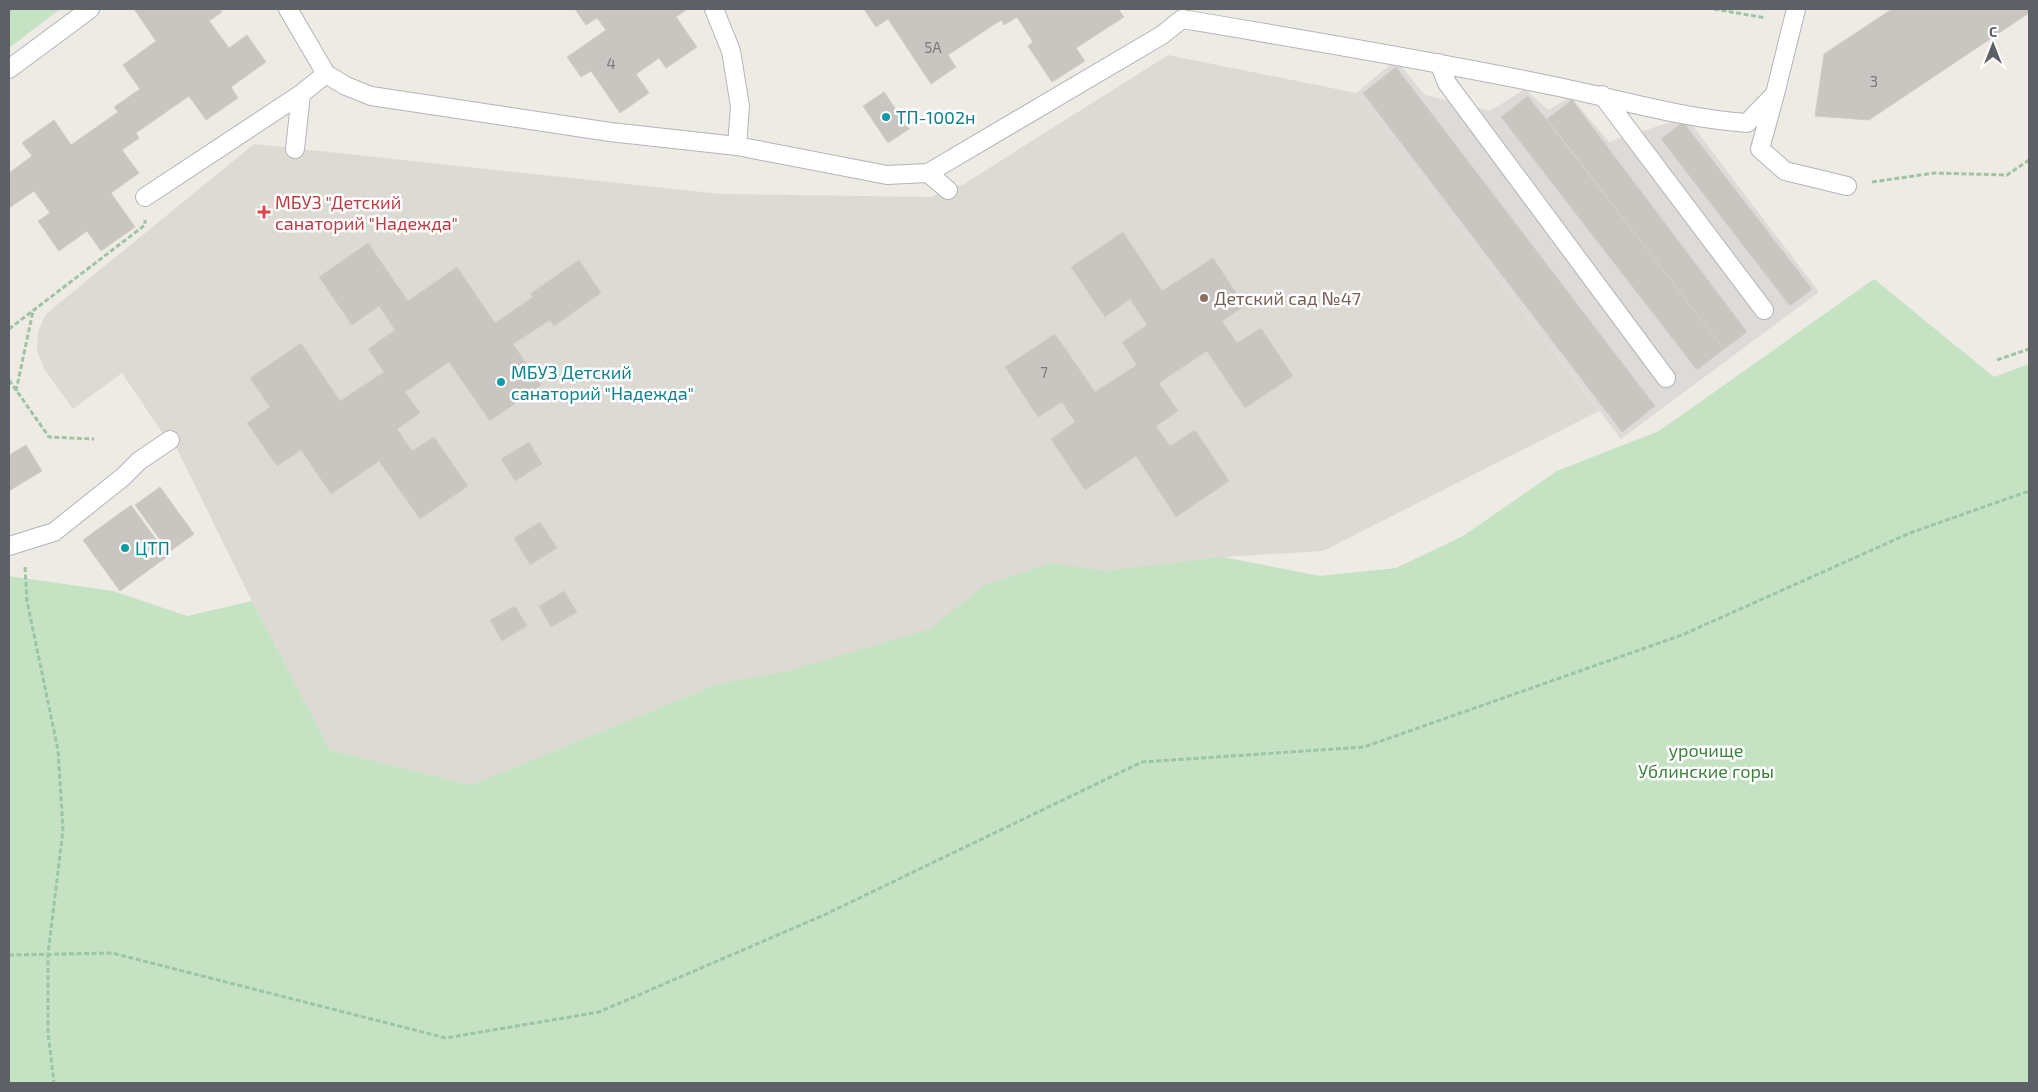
<svg xmlns="http://www.w3.org/2000/svg" width="2038" height="1092" font-family="'Exo 2',sans-serif">
  <rect width="100%" height="100%" fill="#eeebe5"/>
  <path fill="#dddad7" d="M1396,60L1425,95L1490,111L1525,89L1548,110L1571,97L1609,142L1686,117L1819,292L1621,439L1356,93Z"/>
  <path fill="#dddad3" d="M1168,55L1356,93L1599,411L1323,551L1223,557L1137,619L715,685L471,785L330,750L252,601L176,447L161,431L122,373L73,409L45,370L37,352L38,332L46,314L254,144L721,194L931,197L964,184Z"/>
  <path fill="#c5e3c3" d="M9,9H60L9,48Z
    M1874,279L1994,377L2029,364V1083H9V576L113,591L187,616L252,601L330,750L471,785L715,685L788,671L930,629L985,585L1052,563L1104,571L1223,557L1320,576L1396,568L1463,536L1557,471L1659,431Z"/>
  <path fill="#c9c6c2" stroke="#d2cdc4" d="M134,9H220L222,12L209,21L229,48L247,35L266,62L231,87L238,98L206,120L189,96L136,133L139,138L122,150L139,173L111,193L135,227L101,251L87,231L59,251L38,221L50,213L34,191L9,208V173L32,156L22,143L54,120L71,145L118,112L114,107L140,89L123,65L156,41Z
    M575,9H637L638,11L642,9H687L676,17L697,47L666,68L659,58L636,74L649,93L620,113L591,71L581,77L567,57L606,30L597,18L586,25Z
    M864,9H1118L1124,17L1076,48L1085,61L1052,82L1028,46L1033,42L1017,17L1004,25L1001,20L948,55L956,67L931,84L888,19L876,27Z
    M1892,9H2029V13L1869,120L1815,116L1824,54Z
    M1396,67L1655,406L1622,432L1363,93Z
    M884,92L909,129L888,143L863,106Z
    M1528,96L1724,349L1697,370L1501,117Z
    M1572,100L1747,332L1724,349L1547,119Z
    M1683,122L1812,289L1790,306L1661,139Z
    M1123,232L1162,291L1213,258L1245,306L1222,321L1237,343L1261,328L1293,376L1245,408L1207,351L1159,383L1178,411L1156,426L1170,446L1195,430L1229,481L1176,517L1136,456L1085,490L1051,439L1075,422L1062,402L1038,417L1005,367L1055,334L1095,392L1137,365L1122,342L1147,325L1130,299L1105,317L1071,267Z
    M368,243L408,301L457,267L495,323L533,297L530,294L579,260L601,293L554,326L550,320L513,344L541,385L490,421L449,362L405,392L420,413L397,429L412,451L434,437L468,486L420,519L379,461L331,494L301,450L277,466L247,423L270,407L250,378L301,343L340,401L384,372L368,349L395,330L379,306L352,325L319,277Z
    M529,442L542,464L515,481L501,459Z
    M26,445L42,471L9,491V455Z
    M160,487L194,534L169,552L135,505Z
    M131,505L168,556L120,591L83,540Z
    M540,522L557,548L530,565L514,538Z
    M564,591L577,612L551,627L539,606Z
    M515,606L527,626L502,641L490,620Z"/>
  <g fill="none" stroke-linecap="round" stroke-linejoin="round">
    <defs>
      <path id="lane" d="M288,9L326,74L346,86L371,96L610,132L737,146L887,175L928,173L1162,35L1182,19C1301,39 1421,59 1539,83C1608,96 1677,118 1747,123L1775,94L1796,9
        M714,9L731,51L740,106L737,146
        M1439,63L1447,83L1666,378
        M9,69L90,9
        M1775,94L1760,149L1785,171L1847,186
        M1602,95L1764,310
        M295,149L301,94
        M928,173L948,190
        M145,197L301,94L326,74
        M9,546L54,532L123,477L139,461L170,440"/>
    </defs>
    <use href="#lane" stroke="#b2b5b8" stroke-width="20"/>
    <path stroke="#9ec4a6" stroke-width="3" stroke-dasharray="5 2.5" stroke-linecap="butt" d="M1714,9L1766,18
      M1872,182L1934,173L2007,175L2029,160
      M9,329L145,225V220
      M1997,360L2029,349
      M9,380L49,437L94,439
      M16,391L33,311
      M25,567L27,601L58,750L63,830L48,954V1033L54,1083
      M9,955L112,953L446,1038L599,1012L824,915L1142,762L1364,747L1682,635L1910,533L2029,491"/>
    <use href="#lane" stroke="#fff" stroke-width="18"/>
  </g>
  <g fill="#0f9aa8" stroke="#fff" stroke-width="2">
    <circle cx="886" cy="117" r="5"/>
    <circle cx="501" cy="382" r="5"/>
    <circle cx="125" cy="548" r="5"/>
  </g>
  <path fill="#e0444e" stroke="#fff" stroke-width="2" d="M261.5 204.5h5v5h5v5h-5v5h-5v-5h-5v-5h5z"/>
  <circle fill="#8d6e63" stroke="#fff" stroke-width="2" cx="1204" cy="298" r="5"/>
  <g text-anchor="middle" dominant-baseline="central" stroke-width="5" stroke-linejoin="round" paint-order="stroke">
    <g font-size="15" fill="#787a7c">
      <text x="933" y="47">5А</text>
      <text x="611" y="63">4</text>
      <text x="1874" y="81">3</text>
      <text x="1044" y="372">7</text>
    </g>
    <g font-size="18" fill="#0d838f" stroke="#fff" text-anchor="start">
      <text x="896" y="117">ТП-1002н</text>
      <text x="511" y="372">МБУЗ Детский<tspan x="511" dy="21">санаторий "Надежда"</tspan></text>
      <text x="135" y="548">ЦТП</text>
    </g>
    <g font-size="18" fill="#be3a42" stroke="#fff" text-anchor="start">
      <text x="275" y="202">МБУЗ "Детский<tspan x="275" dy="21">санаторий "Надежда"</tspan></text>
    </g>
    <g font-size="18" fill="#785e54" stroke="#fff" text-anchor="start">
      <text x="1214" y="298">Детский сад №47</text>
    </g>
    <g font-size="18" fill="#3e833d" stroke="#fff">
      <text x="1706" y="750">урочище<tspan x="1706" dy="21">Ублинские горы</tspan></text>
    </g>
  </g>
  <rect width="2038" height="1092" fill="none" stroke="#5d6064" stroke-width="20"/>
  <g transform="translate(1993 45)" stroke="#ffffff" stroke-width="4" paint-order="stroke">
  <path d="M0-4L9 19L0 12L-9 19Z" fill="#5d6064"/>
  <text y="-8" font-size="14" font-weight="bold" text-anchor="middle" fill="#5d6064">С</text>
  </g>
</svg>
